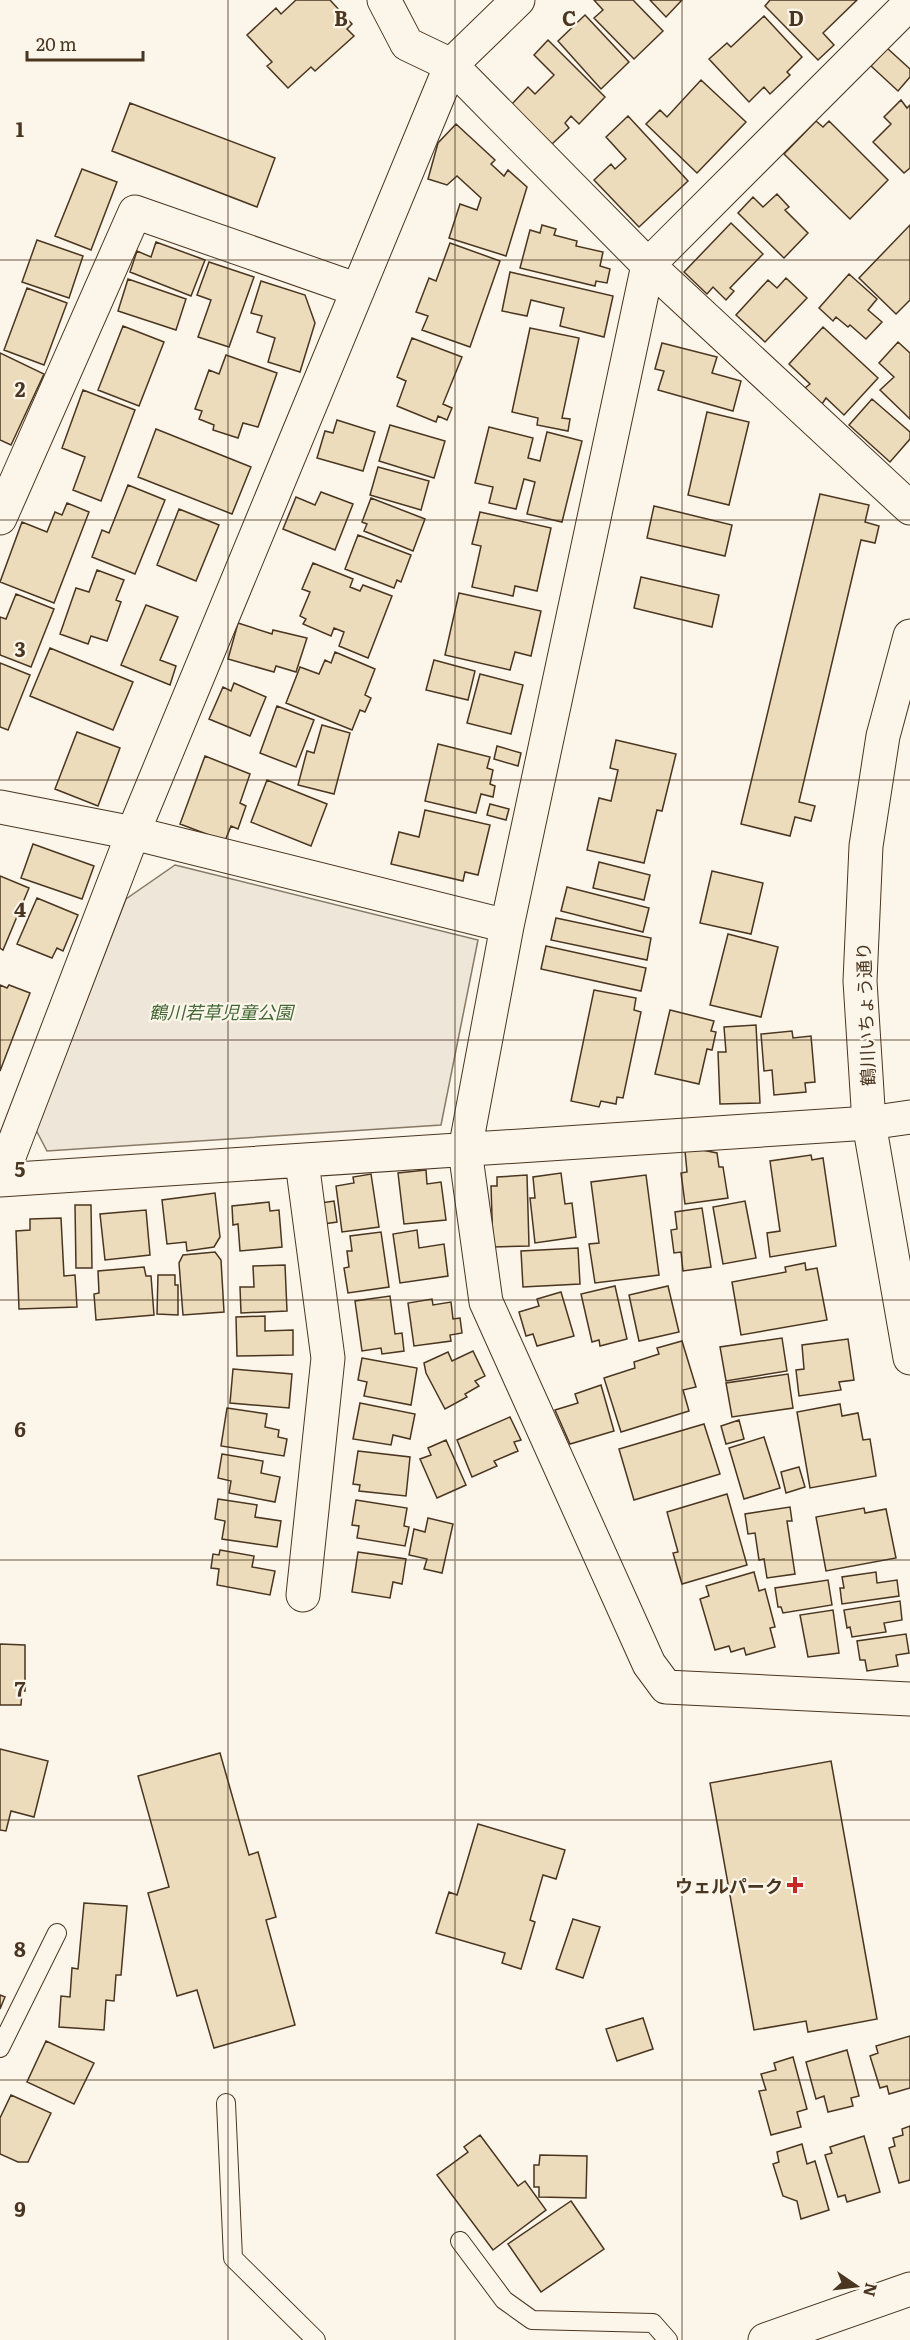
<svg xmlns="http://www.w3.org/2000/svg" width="910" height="2340" font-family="Literata,'Noto Sans JP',serif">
  <rect width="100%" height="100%" fill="#fbf6e9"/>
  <path fill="#ede6d9" stroke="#887966" stroke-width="1.5" d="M175,865L478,940L441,1125L47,1151L36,1130L126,899Z"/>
  <path fill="#ecdcbc" stroke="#4a3520" stroke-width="1.5" d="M296,0H330L352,24L347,29L354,36L315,71L311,67L288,88L267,66L272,62L247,35L276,8L281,14Z
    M594,0H633L663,31L634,59L594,18L603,10Z
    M650,0H682L666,17Z
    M770,0H857L823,33L834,45L818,60L765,6Z
    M585,15L629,62L601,89L558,41Z
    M764,16L802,57L787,72L790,75L770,94L764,87L749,102L709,59L727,43L731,47Z
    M548,40L605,97L579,124L571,116L565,123L569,128L552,144L511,105L528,87L535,94L554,75L534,55Z
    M887,48L910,69V77L898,91L871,66Z
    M701,80L746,122L697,173L646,124L660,110L667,117Z
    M901,100L907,108L910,105V168L904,173L873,142L891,124L884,117Z
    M130,103L275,158L257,207L112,151Z
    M628,116L688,181L639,227L594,180L611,164L615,169L626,159L606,137Z
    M816,121L823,127L829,121L888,180L850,219L784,154Z
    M456,124L495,160L491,164L504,176L508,170L527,187L506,256L449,238L460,204L477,210L481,198L457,176L447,185L428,179L438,143Z
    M82,169L117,182L91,250L55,236Z
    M777,194L789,207L785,210L808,233L784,258L738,213L753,197L763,207Z
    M731,223L763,254L730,288L734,291L726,300L713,287L707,294L684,272Z
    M542,225L556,229L554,235L577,241L576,246L603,252L600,266L610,269L607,283L596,281L595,286L520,268L530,230L540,233Z
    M910,225V300L896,314L859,278Z
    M37,240L83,256L69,298L22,282Z
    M156,242L205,260L191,296L130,272L137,251L151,257Z
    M450,243L500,261L470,347L422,330L428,316L416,312L429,278L436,281Z
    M209,262L254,277L229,347L198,337L211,300L197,295Z
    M510,272L613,296L604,337L560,326L564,308L531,300L527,316L502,311Z
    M849,274L877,299L868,310L882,322L866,339L850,325L848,327L836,317L833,321L819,308Z
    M786,278L807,298L765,342L736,315L768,280L777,288Z
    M128,279L186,299L176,330L118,311Z
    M261,281L305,295L315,323L300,372L268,362L275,338L257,332L262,316L251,313Z
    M27,288L67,303L44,365L4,350Z
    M123,326L164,342L139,406L98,390Z
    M823,327L878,378L844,415L826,398L822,404L805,388L810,384L789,364Z
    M530,328L579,338L562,418L570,419L568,431L537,425L538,418L512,412Z
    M412,338L462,357L443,404L452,408L447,420L438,416L436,422L397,406L406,381L397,377Z
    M898,342L910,353V419L880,390L894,377L879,363Z
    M662,343L717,357L712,373L741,381L733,411L658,390L664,371L655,369Z
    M0,353L44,374L11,445L0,440Z
    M226,355L277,373L258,427L243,423L238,438L213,430L214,425L199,419L202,411L195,409L209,370L219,374Z
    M83,390L135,410L101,501L73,490L85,457L62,448Z
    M872,399L910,432V439L890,462L849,425Z
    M707,412L749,422L729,505L688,495Z
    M337,420L375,432L363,471L317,458L325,431L333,433Z
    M390,425L445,441L434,478L379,461Z
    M489,427L533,438L528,458L540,461L547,432L582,441L562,522L527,514L535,482L524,479L516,509L489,503L493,487L475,483Z
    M156,429L251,467L232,514L138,477Z
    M378,467L429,481L421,510L370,495Z
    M128,485L165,500L135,574L92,557L102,530L109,533Z
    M321,492L353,504L335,550L283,529L296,497L315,505Z
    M820,494L869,505L865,522L879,526L875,543L861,540L799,802L815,806L811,821L795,817L790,836L741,824Z
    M371,498L425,519L413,551L364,531L367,524L362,522Z
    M67,503L89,512L54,603L0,582L22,522L47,532L55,512L62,515Z
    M654,506L732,525L725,556L647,538Z
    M179,509L219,525L196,581L157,565Z
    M480,512L551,528L537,591L515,586L513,596L472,587L481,546L472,544Z
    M358,535L411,555L401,582L397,580L394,588L345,569Z
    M313,563L353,579L350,587L360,591L363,585L392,596L368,658L339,646L344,632L334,628L331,636L303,624L306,619L300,616L310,592L302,589Z
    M97,570L124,580L116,600L121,602L107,641L91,636L88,644L60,634L76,588L89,592Z
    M641,577L719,595L712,627L634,608Z
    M459,593L541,611L531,656L515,652L510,670L445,655Z
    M16,594L54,609L31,667L0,655V617L6,619Z
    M146,605L178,617L160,660L176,666L170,685L121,665Z
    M238,623L272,634L273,630L307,638L296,672L276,666L274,672L228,659Z
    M50,648L133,682L113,730L30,696Z
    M335,652L375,669L365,695L371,698L365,712L360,710L352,730L286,703L300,667L319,674L325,660L331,663Z
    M434,660L475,671L468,700L426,690Z
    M0,663L30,675L8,730L0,727Z
    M480,674L523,685L511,734L467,723Z
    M234,683L266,697L250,736L209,719L223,687L231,691Z
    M277,706L314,720L296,767L260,753Z
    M322,725L350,733L334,794L298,785L307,751L314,753Z
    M77,732L120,748L98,806L55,789Z
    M616,740L676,754L662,811L657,810L644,863L587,850L599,798L611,801L618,770L610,768Z
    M438,744L490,757L487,768L493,770L490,784L495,786L493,797L481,794L476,813L425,801Z
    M497,746L521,753L518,766L494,759Z
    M205,756L250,774L240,803L246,806L238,829L231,826L225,841L180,824Z
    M267,780L327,804L311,846L251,822Z
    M490,804L509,809L506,820L487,815Z
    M425,810L490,825L478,875L465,872L463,881L391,864L399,832L419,837Z
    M33,844L94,866L82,899L21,878Z
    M599,862L650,875L644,900L593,888Z
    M712,871L763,883L751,934L700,923Z
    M0,876L29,888L3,950L0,948Z
    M567,887L649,908L643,932L561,911Z
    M37,898L78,915L63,951L57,948L52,958L17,944Z
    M556,918L651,938L647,960L551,940Z
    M728,934L778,947L761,1017L710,1005Z
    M546,946L646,968L641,991L541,969Z
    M0,985L7,988L9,985L30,993L0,1071Z
    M594,990L636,998L634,1010L641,1012L623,1098L617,1097L616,1104L601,1101L599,1107L571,1101Z
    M670,1010L714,1021L711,1031L716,1032L712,1050L707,1049L699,1084L655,1074Z
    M756,1025L760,1103L720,1104L718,1052H726L724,1027Z
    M792,1031L793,1038L811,1036L815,1082L805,1083L806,1092L774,1095L772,1070L764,1071L761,1034Z
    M702,1150L717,1153L719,1167H723L728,1198L685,1204L681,1173L687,1172L685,1151Z
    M811,1155L812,1160L823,1158L836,1246L770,1257L767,1233L780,1231L770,1161Z
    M426,1170L427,1184L441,1182L446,1220L404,1224L398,1173Z
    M561,1173L565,1204L572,1203L576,1237L535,1243L530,1198H535L533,1177Z
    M371,1174L379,1227L342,1232L336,1186L354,1183L353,1177Z
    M527,1175L529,1246L493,1247L491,1186H497V1177Z
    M646,1175L659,1275L595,1283L589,1244L599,1243L591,1182Z
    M215,1193L220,1237L214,1247L187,1251L186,1242L167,1244L162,1200Z
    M334,1201L337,1222L317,1225L314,1204Z
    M745,1201L756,1258L723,1264L713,1207Z
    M269,1202L270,1211L279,1210L282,1247L240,1251L238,1224L233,1225L232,1206Z
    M75,1205H91L92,1268H76Z
    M702,1208L711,1267L683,1271L681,1252L674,1253L671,1230L677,1229L675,1212Z
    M146,1210L150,1255L105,1260L100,1214Z
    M61,1218L64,1276L75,1275L77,1307L19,1309L16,1231L30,1230V1219Z
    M417,1230L419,1248L444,1244L448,1276L400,1283L393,1234Z
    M381,1232L389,1287L348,1293L344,1268L349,1267L347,1251H352L350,1236Z
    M578,1248L580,1284L523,1287L521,1251Z
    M215,1252L221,1260L224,1312L183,1315L179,1263L183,1255Z
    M805,1263L806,1270L817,1268L827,1320L741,1335L732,1282L786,1272L785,1267Z
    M285,1265L287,1311L241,1313L240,1287H254L253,1266Z
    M144,1267L146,1276H151L154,1315L96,1320L94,1294L99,1293L98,1271Z
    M158,1275H175V1285H178V1315L157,1314Z
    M615,1286L627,1339L600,1346L599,1340L592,1342L581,1294Z
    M668,1286L679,1332L639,1341L629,1295Z
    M561,1292L574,1336L537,1346L533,1334L526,1336L519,1312L539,1306L537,1299Z
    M390,1296L395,1334L402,1333L404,1351L382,1354L381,1348L362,1351L355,1301Z
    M432,1299L433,1305L451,1302L453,1319L460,1318L462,1333L450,1335L451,1341L414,1346L408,1303Z
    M265,1316V1331L293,1330V1355L237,1356L236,1317Z
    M782,1338L787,1371L726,1381L720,1347Z
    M848,1339L854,1380L839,1382L841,1390L799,1396L796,1370L804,1369L802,1345Z
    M682,1341L696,1387L683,1390L689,1411L621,1432L604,1378L635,1368L634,1362L659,1354L657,1348Z
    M473,1351L485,1376L475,1381L479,1386L465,1394L467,1397L445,1409L426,1373L424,1363L448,1352L452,1361Z
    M362,1358L417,1368L411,1405L364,1396L367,1382L358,1380Z
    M233,1369L292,1374L289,1408L230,1403Z
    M788,1374L793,1408L732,1417L726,1383Z
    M601,1385L614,1431L570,1444L555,1410L578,1403L575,1394Z
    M360,1403L415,1414L410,1439L393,1435L391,1445L353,1439Z
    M840,1404L842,1416L858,1413L863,1440L870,1439L876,1476L810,1488L797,1412Z
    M227,1408L267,1414L265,1427L279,1430L278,1437L287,1439L284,1456L221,1446Z
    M510,1417L521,1440L514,1442L518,1451L494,1461L497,1466L472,1477L457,1440Z
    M739,1420L744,1439L726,1444L721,1426Z
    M704,1424L720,1474L634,1500L619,1449Z
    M764,1437L780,1488L744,1499L729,1448Z
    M446,1440L466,1485L437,1498L420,1459L431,1455L428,1448Z
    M358,1451L410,1457L406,1496L359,1491L360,1485L353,1484Z
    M222,1454L263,1461L261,1473L280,1477L275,1502L229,1493L231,1481L218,1478Z
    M799,1467L805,1487L786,1493L781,1472Z
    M727,1494L747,1565L682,1584L673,1553L678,1552L667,1512Z
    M218,1499L257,1505L255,1517L281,1521L277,1547L222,1539L225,1521L215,1519Z
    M356,1500L407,1508L404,1526L409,1527L405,1546L357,1538L359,1526L352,1525Z
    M790,1507L792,1521H787L795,1574L767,1578L764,1559L759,1560L755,1533L748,1534L745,1514Z
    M864,1508L865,1513L886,1509L896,1558L826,1571L816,1517Z
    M428,1518L453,1524L442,1573L424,1569L427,1559L409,1555L414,1529L425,1532Z
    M220,1550L254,1556L252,1567L275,1571L270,1595L217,1585L219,1569L211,1568L213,1554L219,1555Z
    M358,1552L406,1559L402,1584L393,1582L390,1598L352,1592Z
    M754,1572L759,1591L765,1589L775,1627L770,1628L775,1647L746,1655L744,1648L731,1652L729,1646L715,1650L700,1599L709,1596L706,1586Z
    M876,1572L877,1583L897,1580L899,1596L842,1604L840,1588H844L842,1577Z
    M828,1580L832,1605L783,1613L781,1607H778L775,1588Z
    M900,1601L902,1620L884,1623L886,1632L852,1637L850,1627L847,1628L844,1610Z
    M833,1610L839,1653L808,1657L800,1615Z
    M906,1634L909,1653L896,1655L898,1666L867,1671L865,1660H860L857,1641Z
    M0,1644L25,1645V1691H22L21,1705H0Z
    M0,1749L48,1761L34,1817L11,1811L6,1831L0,1830Z
    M220,1753L249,1855L258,1852L276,1917L266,1920L295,2025L214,2048L197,1990L177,1996L148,1893L169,1887L138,1776Z
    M831,1761L877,2019L808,2032L806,2021L754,2030L710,1783Z
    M478,1824L565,1850L556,1879L543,1875L530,1920L535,1922L521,1969L502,1963L505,1953L436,1933L449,1892L457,1895Z
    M84,1903L127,1906L121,1975H116L114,2001L106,2000L104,2030L59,2027L61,1996L70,1997L72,1968L78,1969Z
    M573,1919L600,1927L583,1978L556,1969Z
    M0,1995L5,1997L0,2009Z
    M643,2018L653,2049L617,2061L606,2029Z
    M910,2036V2088L889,2094L887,2086L880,2088L870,2056L878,2053L876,2046Z
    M46,2041L94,2063L74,2104L27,2082Z
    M847,2050L859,2096L851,2098L853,2106L828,2112L824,2096L816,2099L806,2062Z
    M793,2057L807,2109L797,2112L801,2127L771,2135L759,2091L766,2090L761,2074L776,2070L774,2063Z
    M11,2095L51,2113L28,2162H18L0,2154V2118Z
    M910,2126V2180L899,2183L889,2148L895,2146L893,2138L903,2135L902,2129Z
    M480,2135L518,2186L525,2181L546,2210L493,2250L437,2175L468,2152L464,2147Z
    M864,2136L880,2192L847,2202L845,2195L838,2197L825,2155L832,2153L830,2147Z
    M802,2144L807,2164L815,2161L829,2210L801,2219L797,2201L783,2196L773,2164L779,2162L777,2152Z
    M540,2155L587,2156L586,2198L539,2197V2187H534V2165H539Z
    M571,2201L604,2249L541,2292L508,2244Z"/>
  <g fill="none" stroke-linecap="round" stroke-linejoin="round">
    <defs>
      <path id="service" d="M0,2048L57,1933
        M226,2103L233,2258L316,2340
        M460,2241L504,2300L532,2320L653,2323L668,2340"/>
      <path id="minor" d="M384,0L407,44L451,65L648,265L910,508
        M910,3L648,265L507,926L465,1150L486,1302L649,1664L666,1687L910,1699
        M0,518L135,212L358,290
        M0,807L133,833L507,926
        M302,1162L328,1358L303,1595
        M0,1180L133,833L451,65L518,0
        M0,1180L869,1123L910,1117
        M765,2340L910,2289"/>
      <path id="tertiary" d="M910,636L883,736L866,846L860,981L869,1123L910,1358"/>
    </defs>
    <use href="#service" stroke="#4a3520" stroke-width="20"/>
    <use href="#minor" stroke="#4a3520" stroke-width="35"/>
    <use href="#tertiary" stroke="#4a3520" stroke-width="35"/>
    <use href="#service" stroke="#fbf6e9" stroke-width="18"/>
    <use href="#minor" stroke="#fbf6e9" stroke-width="33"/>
    <use href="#tertiary" stroke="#fbf6e9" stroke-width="33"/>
  </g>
  <path fill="none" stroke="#4a3520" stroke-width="1.5" stroke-opacity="0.55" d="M228,0V2340M455,0V2340M682,0V2340M0,260H910M0,520H910M0,780H910M0,1040H910M0,1300H910M0,1560H910M0,1820H910M0,2080H910"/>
  <path fill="#c62828" stroke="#fbf6e9" stroke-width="2" d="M792 1876h6v6h6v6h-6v6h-6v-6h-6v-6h6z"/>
  <g text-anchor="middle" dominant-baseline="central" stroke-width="4.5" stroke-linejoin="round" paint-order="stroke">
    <g font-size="18" font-style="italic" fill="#436837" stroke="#fbf6e9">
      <text x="221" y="1011">鶴川若草児童公園</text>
    </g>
    <g font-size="18" fill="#4a3520" stroke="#fbf6e9">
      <text transform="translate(865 1014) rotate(-92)">鶴川いちょう通り</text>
    </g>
    <g font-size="18" font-weight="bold" fill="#4a3520" stroke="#fbf6e9" text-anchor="end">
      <text x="783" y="1885">ウェルパーク</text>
    </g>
  </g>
  <g font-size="20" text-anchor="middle" font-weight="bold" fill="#4a3520" stroke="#fbf6e9" stroke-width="4.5" stroke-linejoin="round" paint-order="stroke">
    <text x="341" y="26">B</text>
    <text x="569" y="26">C</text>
    <text x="796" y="26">D</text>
    <text x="20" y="137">1</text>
    <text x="20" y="397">2</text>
    <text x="20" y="657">3</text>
    <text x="20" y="917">4</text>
    <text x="20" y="1177">5</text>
    <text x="20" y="1437">6</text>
    <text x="20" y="1697">7</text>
    <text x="20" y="1957">8</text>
    <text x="20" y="2217">9</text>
  </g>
  <g transform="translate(856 2286) rotate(104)" stroke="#fbf6e9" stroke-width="4.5" paint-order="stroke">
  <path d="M0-4.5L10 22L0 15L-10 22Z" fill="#4a3520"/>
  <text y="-9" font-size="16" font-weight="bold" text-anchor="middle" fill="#4a3520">N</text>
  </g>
  <path d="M27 51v9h116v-9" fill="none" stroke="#4a3520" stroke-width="3"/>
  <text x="36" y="51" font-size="18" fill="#4a3520" stroke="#fbf6e9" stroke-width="4.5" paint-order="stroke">20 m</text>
</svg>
